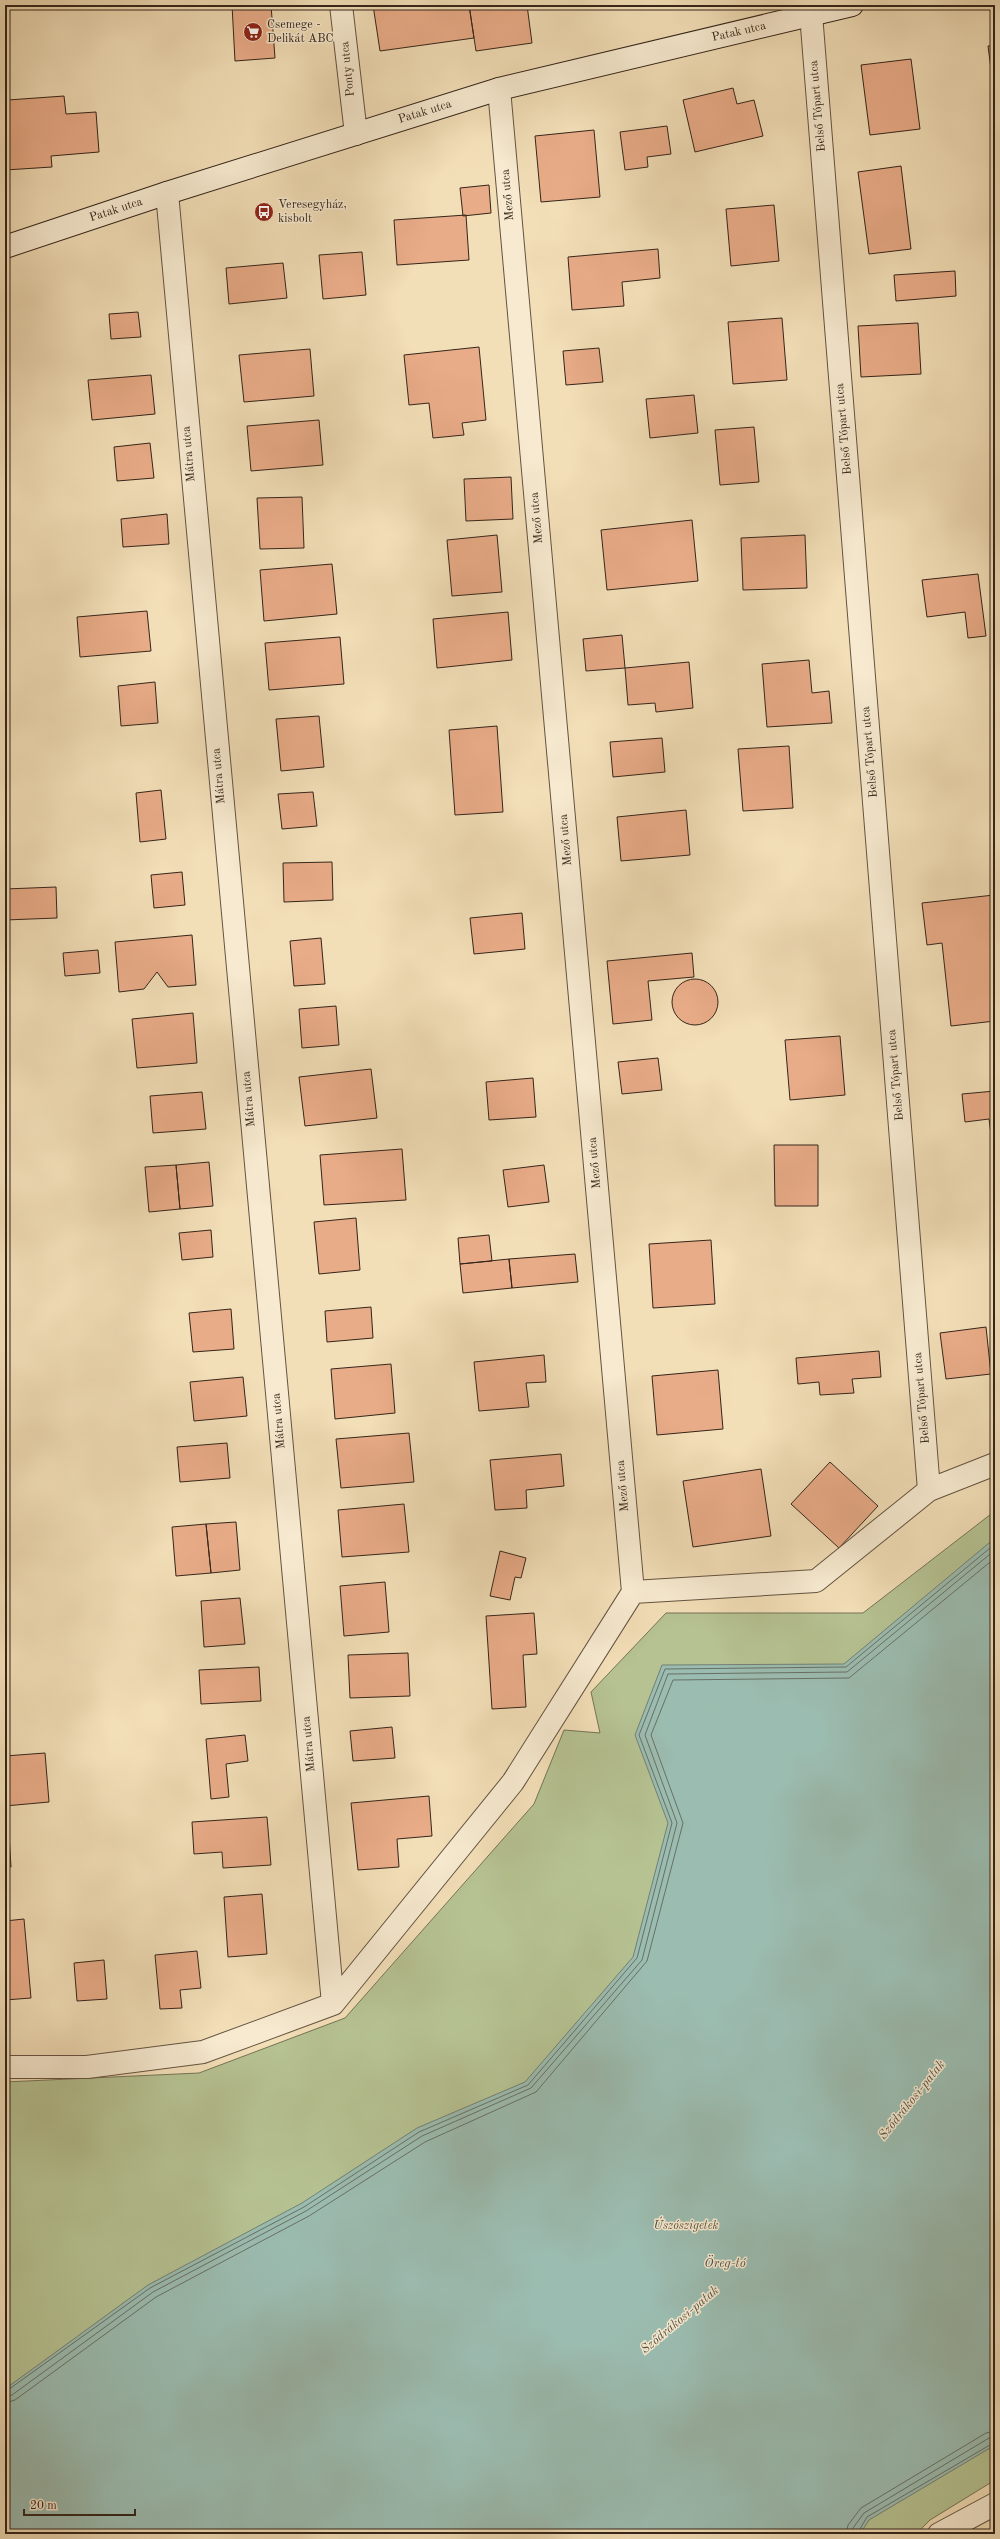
<svg xmlns="http://www.w3.org/2000/svg" width="1000" height="2539" font-family="'Old Standard TT',serif">
  <rect width="100%" height="100%" fill="#f2deb7"/>
  <filter id="stains"><feTurbulence type="fractalNoise" baseFrequency=".005" numOctaves="4"/><feColorMatrix values="0 0 0 0 .2 0 0 0 0 .09 0 0 0 0 .02 0 0 0 .5 -.17"/></filter>
  <radialGradient id="worn" r=".72"><stop offset=".6" stop-color="#630" stop-opacity="0"/><stop offset="1" stop-color="#630" stop-opacity=".3"/></radialGradient>
  <path fill="#b6c292" stroke="#757456" d="M995,1511V2480L930,2520L916,2534H5V2082L199,2073L345,2018L534,1804L564,1730L600,1733L591,1692L666,1613H863Z"/>
  <path fill="#9bbcb0" stroke="#728074" d="M995,1538V2445L869,2520L860,2534H5V2389L148,2285L302,2203L417,2128L525,2082L633,1957L668,1823L635,1735L662,1665L844,1664Z"/>
  <g fill="none" stroke-linecap="round" stroke-linejoin="round">
    <path stroke="#687065" stroke-width="1" d="M5,2392L150,2288L304,2207L419,2132L528,2085L637,1958L672,1823L639,1735L665,1669L846,1667L995,1544
      M5,2397L12,2395L153,2292L306,2211L422,2136L531,2088L642,1960L677,1823L645,1735L668,1674L847,1672L995,1550
      M5,2403L15,2400L156,2297L309,2216L425,2142L536,2092L647,1961L683,1823L651,1735L673,1680L849,1678L995,1558
      M846,2534L848,2525L861,2508L986,2433L995,2431
      M852,2534L853,2528L864,2513L989,2438L995,2437
      M857,2534L867,2517L995,2442"/>
  </g>
  <path fill="#e9ac88" stroke="#34251a" d="M19,5H46L19,7Z
    M232,5H271L275,58L235,61Z
    M373,5H469L474,38L380,51Z
    M469,5H527L532,43L476,51Z
    M995,45V99L988,46Z
    M911,59L920,129L870,135L861,65Z
    M733,88L737,104L754,100L763,136L695,152L683,100Z
    M64,96L66,114L96,112L99,152L51,156L52,167L5,170V119H9L8,100Z
    M667,126L671,154L647,157L648,167L625,170L620,132Z
    M594,130L600,197L541,202L535,136Z
    M901,166L911,249L869,254L858,172Z
    M489,185L491,213L463,216L460,188Z
    M774,205L779,261L731,266L726,209Z
    M466,215L469,260L397,265L394,220Z
    M658,249L660,278L622,282L624,306L572,310L568,257Z
    M362,252L366,295L323,299L319,255Z
    M283,263L287,298L229,304L226,268Z
    M955,271L956,296L896,301L894,275Z
    M138,312L141,337L111,339L109,314Z
    M782,318L787,380L733,384L728,322Z
    M918,323L921,374L861,377L858,326Z
    M479,347L486,420L462,423L464,435L433,438L429,403L409,405L404,355Z
    M599,348L603,382L566,385L563,351Z
    M310,349L314,396L244,402L239,355Z
    M151,375L155,414L92,420L88,380Z
    M694,395L698,433L650,438L646,399Z
    M319,420L323,465L251,471L247,426Z
    M754,427L759,482L720,485L715,430Z
    M150,443L154,478L117,481L114,447Z
    M511,477L513,519L466,521L464,479Z
    M302,497L304,548L260,549L257,498Z
    M167,514L169,544L123,547L121,519Z
    M692,520L698,581L607,590L601,530Z
    M497,535L502,592L452,596L447,540Z
    M805,535L807,588L743,590L741,538Z
    M332,564L337,614L264,621L260,570Z
    M978,574L986,636L968,638L965,612L927,617L922,580Z
    M147,611L151,651L80,657L77,617Z
    M508,612L512,660L437,668L433,619Z
    M622,635L625,668L586,671L583,639Z
    M340,637L344,684L269,690L265,643Z
    M809,660L812,693L829,691L832,723L767,727L762,664Z
    M689,662L693,708L656,712L655,703L628,705L625,668Z
    M155,682L158,723L121,726L118,686Z
    M319,716L324,767L281,771L276,719Z
    M497,726L503,812L455,815L449,730Z
    M662,738L665,772L613,777L610,742Z
    M789,746L793,808L743,811L738,749Z
    M161,790L166,839L140,842L136,793Z
    M313,792L317,826L282,829L278,794Z
    M686,810L690,855L621,861L617,817Z
    M332,862L333,900L284,902L283,863Z
    M182,872L185,905L154,908L151,875Z
    M56,887L57,918L5,920V889Z
    M994,895L995,1021L951,1026L942,943L927,945L922,903Z
    M522,913L525,949L474,954L470,918Z
    M192,935L196,985L168,987L157,972L144,989L119,992L115,942Z
    M321,938L325,984L294,986L290,941Z
    M98,950L100,973L65,976L63,953Z
    M692,953L694,977L648,981L652,1020L613,1024L607,961Z
    M672 1002a23 23 0 1 1 46 0a23 23 0 1 1-46 0Z
    M336,1006L339,1045L302,1048L299,1009Z
    M193,1013L197,1063L137,1068L132,1019Z
    M840,1036L845,1095L790,1100L785,1040Z
    M658,1058L662,1090L622,1094L618,1062Z
    M371,1069L377,1118L305,1126L299,1077Z
    M533,1078L536,1117L489,1120L486,1082Z
    M995,1091V1133L991,1134L989,1119L965,1122L962,1094Z
    M202,1092L206,1129L153,1133L150,1096Z
    M774,1145H818V1206H775Z
    M402,1149L406,1200L324,1205L320,1155Z
    M209,1162L213,1206L180,1209L176,1165Z
    M176,1165L180,1209L149,1212L145,1167Z
    M544,1165L549,1202L508,1207L503,1170Z
    M356,1218L360,1270L319,1274L314,1222Z
    M211,1230L213,1257L182,1260L179,1233Z
    M489,1235L492,1261L460,1264L458,1238Z
    M711,1240L715,1304L653,1308L649,1244Z
    M575,1254L578,1282L512,1288L509,1259Z
    M509,1259L512,1288L463,1293L460,1264Z
    M371,1307L373,1338L327,1342L325,1311Z
    M231,1309L234,1349L193,1352L189,1313Z
    M986,1327L991,1374L946,1379L940,1333Z
    M879,1351L881,1377L852,1379L854,1393L820,1395L819,1382L798,1384L796,1358Z
    M544,1355L546,1382L526,1383L529,1407L479,1411L474,1362Z
    M391,1364L395,1413L335,1419L331,1369Z
    M718,1370L723,1429L657,1435L652,1376Z
    M243,1377L247,1416L194,1421L190,1382Z
    M409,1433L414,1482L341,1488L336,1439Z
    M227,1443L230,1478L180,1482L177,1447Z
    M561,1454L564,1486L526,1490L527,1508L495,1510L490,1460Z
    M830,1462L878,1506L839,1548L791,1504Z
    M761,1469L771,1536L693,1547L683,1481Z
    M404,1504L409,1552L342,1557L338,1510Z
    M236,1522L240,1570L211,1573L206,1524Z
    M206,1524L211,1573L176,1576L172,1527Z
    M500,1551L526,1558L521,1578L515,1577L510,1600L490,1596Z
    M385,1582L389,1632L344,1636L340,1586Z
    M240,1598L245,1644L204,1647L201,1601Z
    M534,1613L537,1654L523,1655L526,1707L492,1709L486,1616Z
    M408,1653L410,1696L350,1698L348,1655Z
    M259,1667L261,1701L201,1704L199,1670Z
    M392,1727L395,1758L353,1761L350,1731Z
    M245,1735L248,1761L226,1764L229,1797L211,1799L206,1739Z
    M45,1753L49,1802L5,1806V1756Z
    M429,1796L432,1836L397,1839L399,1867L358,1870L351,1803Z
    M267,1817L271,1865L223,1868L222,1852L194,1854L192,1822Z
    M5,1835H9L11,1867H5Z
    M262,1894L267,1954L228,1957L224,1897Z
    M24,1919L31,1998L5,2000V1921Z
    M197,1951L201,1988L180,1990L182,2008L160,2009L155,1955Z
    M104,1960L107,1999L77,2001L74,1963Z"/>
  <g fill="none" stroke-linecap="round" stroke-linejoin="round">
    <defs>
      <path id="street" d="M341,5L356,134
        M811,14L929,1490
        M499,89L633,1592
        M167,193L333,2004
        M5,2067H87L203,2052L333,2004L513,1782L633,1592L816,1581L929,1490L995,1464
        M939,2534L995,2504"/>
      <path id="secondary" d="M5,247L167,193L499,89L852,5"/>
    </defs>
    <use href="#street" stroke="#645341" stroke-width="24"/>
    <use href="#secondary" stroke="#34251a" stroke-width="24"/>
    <use href="#street" stroke="#f7ead0" stroke-width="22"/>
    <use href="#secondary" stroke="#f7ead0" stroke-width="22"/>
  </g>
  <defs>
    <symbol id="supermarket-disc" viewBox="-11 -11 22 22"><circle r="9.5" fill="#8f2418" stroke="#f7ead0"/><path d="M-6-5.5h2.5l.6 2H6L4.5 2H-2.5L-4.4-4H-6ZM-1.5 3.2a1.3 1.3 0 1 0 .1 0ZM3 3.2a1.3 1.3 0 1 0 .1 0Z" fill="#fff"/></symbol>
    <symbol id="bus-disc" viewBox="-11 -11 22 22"><circle r="9.5" fill="#8f2418" stroke="#f7ead0"/><path d="M-5-6H5V4H4V6H2V4H-2V6H-4V4H-5ZM-3.5-4V0h7V-4ZM-3.5 1.2v1.5H-2V1.2ZM2 1.2v1.5H3.5V1.2Z" fill="#fff"/></symbol>
  </defs>
  <g fill-rule="evenodd">
    <use href="#supermarket-disc" x="242" y="21" width="22" height="22"/>
    <use href="#bus-disc" x="253" y="201" width="22" height="22"/>
  </g>
  <g text-anchor="middle" dominant-baseline="central" stroke-width="3" stroke-linejoin="round" paint-order="stroke">
    <g font-size="12" fill="#34251a" stroke="#f7ead0" text-anchor="start">
      <text x="267" y="25">Csemege -<tspan x="267" dy="14">Delikát ABC</tspan></text>
      <text x="278" y="205">Veresegyház,<tspan x="278" dy="14">kisbolt</tspan></text>
    </g>
    <g font-size="12" fill="#34251a" stroke="#f7ead0">
      <text transform="translate(739 32) rotate(-13)">Patak utca</text>
      <text transform="translate(348 69) rotate(-96)">Ponty utca</text>
      <text transform="translate(818 106) rotate(-95)">Belső Tópart utca</text>
      <text transform="translate(425 112) rotate(-17)">Patak utca</text>
      <text transform="translate(508 195) rotate(-95)">Mező utca</text>
      <text transform="translate(116 210) rotate(-18)">Patak utca</text>
      <text transform="translate(844 429) rotate(-95)">Belső Tópart utca</text>
      <text transform="translate(189 454) rotate(-95)">Mátra utca</text>
      <text transform="translate(537 518) rotate(-95)">Mező utca</text>
      <text transform="translate(870 752) rotate(-95)">Belső Tópart utca</text>
      <text transform="translate(219 776) rotate(-95)">Mátra utca</text>
      <text transform="translate(566 840) rotate(-95)">Mező utca</text>
      <text transform="translate(896 1075) rotate(-95)">Belső Tópart utca</text>
      <text transform="translate(249 1099) rotate(-95)">Mátra utca</text>
      <text transform="translate(595 1163) rotate(-95)">Mező utca</text>
      <text transform="translate(922 1398) rotate(-95)">Belső Tópart utca</text>
      <text transform="translate(279 1421) rotate(-95)">Mátra utca</text>
      <text transform="translate(623 1486) rotate(-95)">Mező utca</text>
      <text transform="translate(309 1744) rotate(-95)">Mátra utca</text>
    </g>
    <g font-size="12" font-style="italic" fill="#544c38" stroke="#f7ead0">
      <text x="686" y="2226">Úszószigetek</text>
    </g>
    <g font-size="13" font-style="italic" fill="#535247" stroke="#f7ead0">
      <text transform="translate(912 2100) rotate(-51)">Sződrákosi-patak</text>
      <text x="725" y="2263">Öreg-tó</text>
      <text transform="translate(680 2320) rotate(-40)">Sződrákosi-patak</text>
    </g>
  </g>
  <rect width="1000" height="2539" fill="none" stroke="#f2deb7" stroke-width="20"/>
  <rect x="6" y="6" width="988" height="2527" fill="none" stroke="#34251a" stroke-width="2"/>
  <rect x="10" y="10" width="980" height="2519" fill="none" stroke="#34251a"/>
  <path d="M24 2509v6h111v-6" fill="none" stroke="#34251a" stroke-width="2"/>
  <text x="30" y="2509" font-size="12" fill="#34251a" stroke="#f7ead0" stroke-width="3" paint-order="stroke">20 m</text>
  <rect width="100%" height="100%" filter="url(#stains)"/>
  <rect width="100%" height="100%" fill="url(#worn)"/>
</svg>
